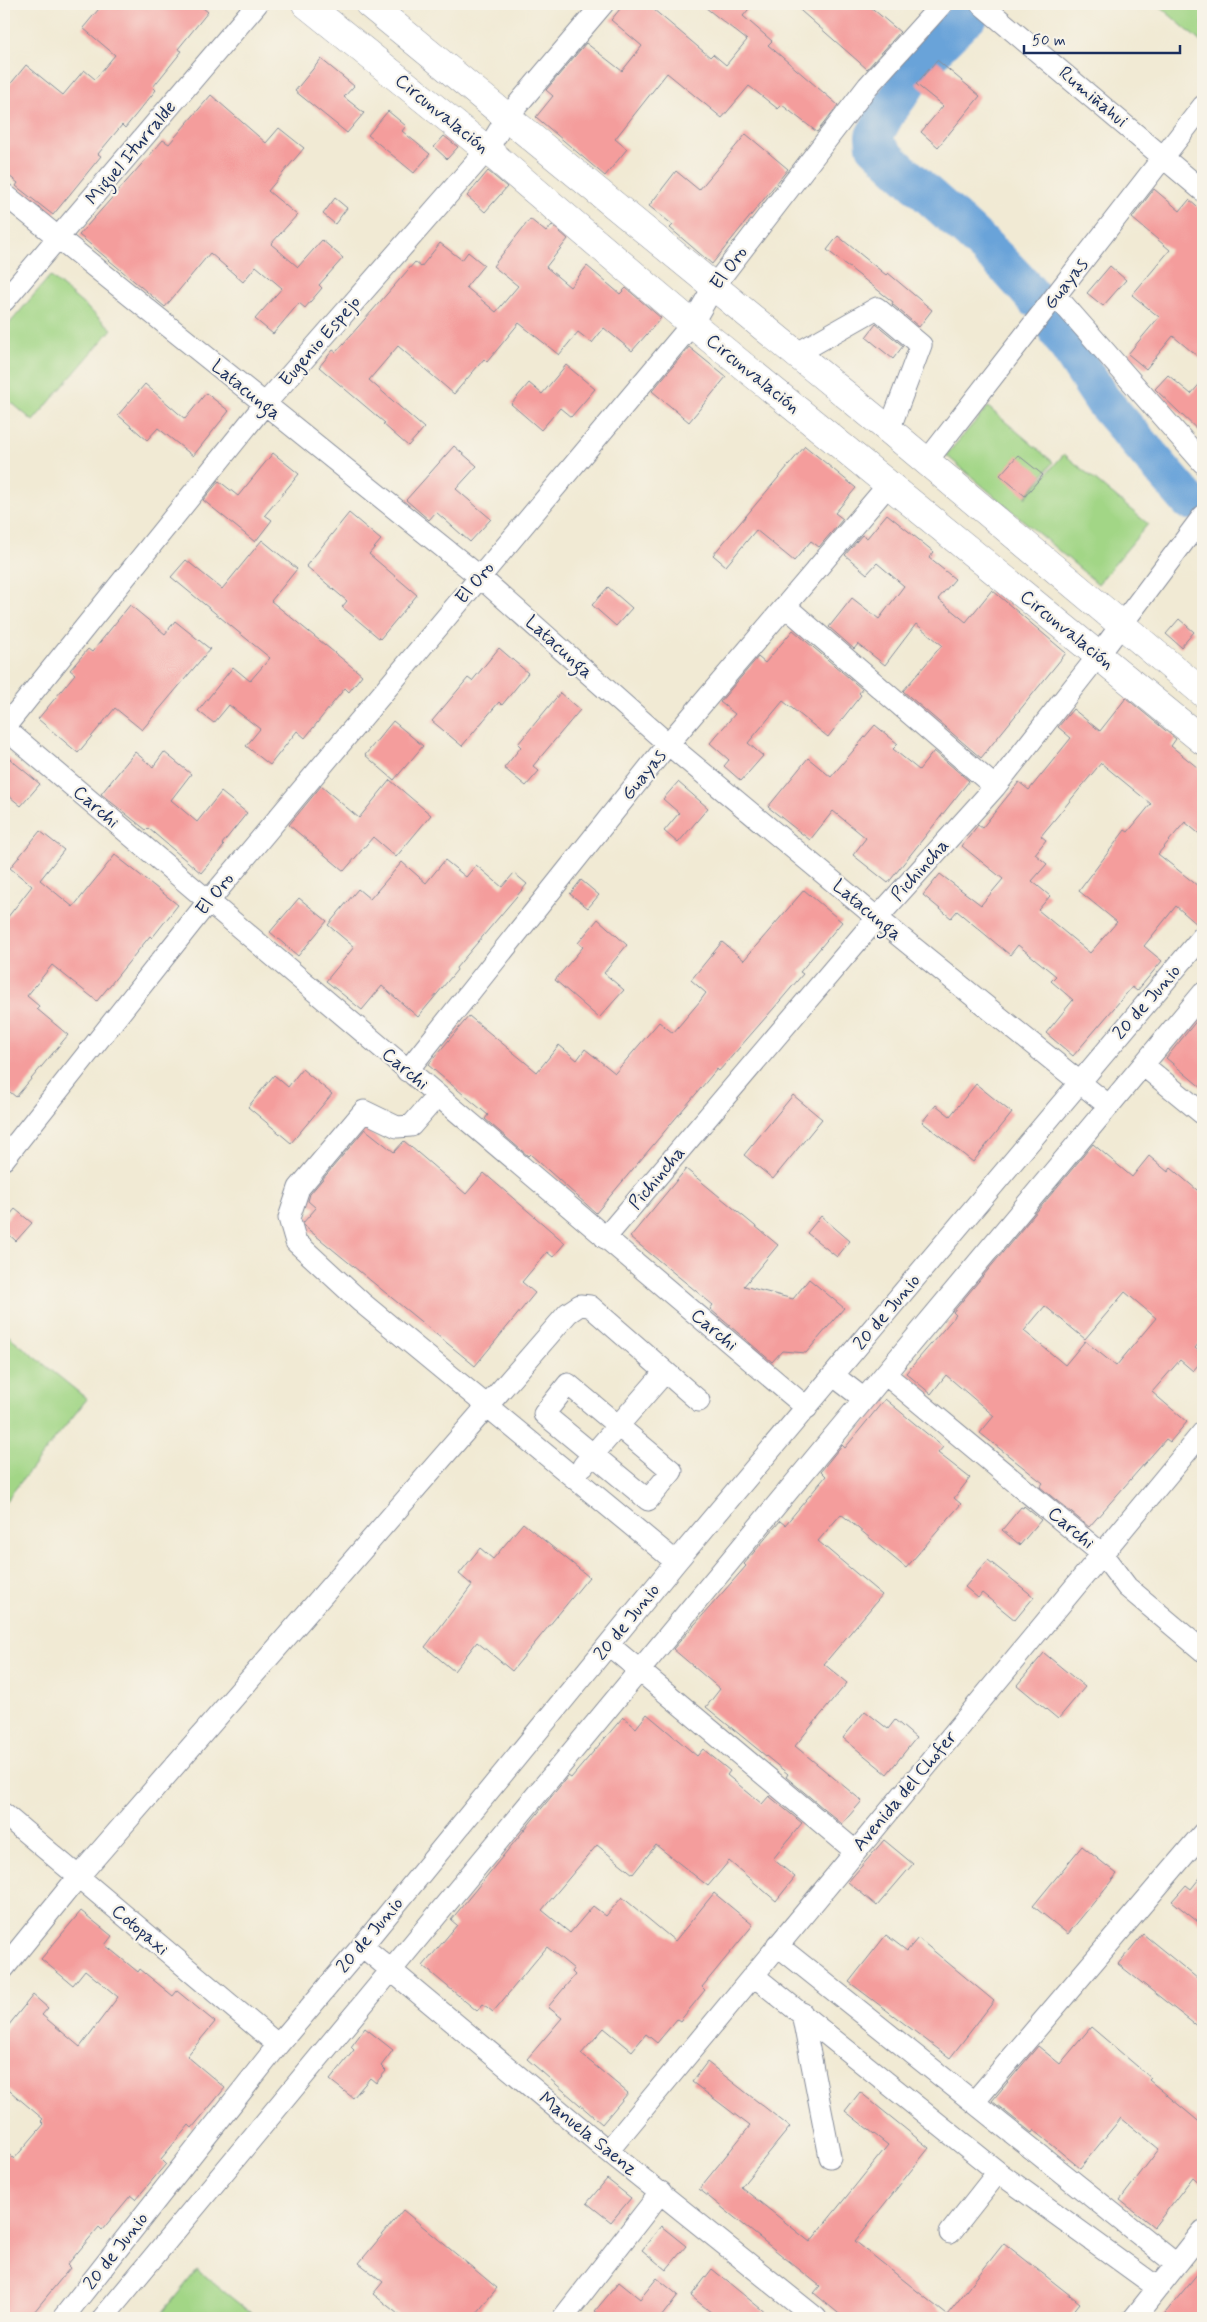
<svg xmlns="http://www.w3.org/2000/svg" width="1207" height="2322" font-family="Mynerve,sans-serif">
  <rect width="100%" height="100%" fill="#f7f3e8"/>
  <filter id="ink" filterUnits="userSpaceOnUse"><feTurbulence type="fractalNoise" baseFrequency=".02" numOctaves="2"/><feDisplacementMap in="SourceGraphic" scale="10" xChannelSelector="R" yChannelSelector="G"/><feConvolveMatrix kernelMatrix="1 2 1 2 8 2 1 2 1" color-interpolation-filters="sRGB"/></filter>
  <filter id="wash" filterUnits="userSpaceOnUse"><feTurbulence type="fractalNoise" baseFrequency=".0096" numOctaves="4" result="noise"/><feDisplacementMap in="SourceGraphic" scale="20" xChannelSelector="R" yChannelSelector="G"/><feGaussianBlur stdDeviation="1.12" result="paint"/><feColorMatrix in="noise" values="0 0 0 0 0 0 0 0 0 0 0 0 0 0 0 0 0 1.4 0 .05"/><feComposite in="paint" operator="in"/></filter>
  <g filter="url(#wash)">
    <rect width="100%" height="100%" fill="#f1ead4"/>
    <path fill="#a2d686" stroke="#5e8272" d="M1157,4H1203V44Z
      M50,276L112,329L33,421L4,396V330Z
      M988,407L1053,462L1025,498L1064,454L1148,524L1098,584L946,455Z
      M4,1332L87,1399L4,1503Z
      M197,2270L257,2318H158Z"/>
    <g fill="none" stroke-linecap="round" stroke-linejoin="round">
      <path stroke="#69a3d9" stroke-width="38" d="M972,12L938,46L911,79L886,114L874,136L875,146C928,198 986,241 1034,298
        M1051,321L1103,401L1189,501"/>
    </g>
    <g id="blocks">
      <path fill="#f49d9c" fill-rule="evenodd" d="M103,4H198L208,12L178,49L182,51L153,87L156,90L125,128L122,125L98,154L101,156L53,215L16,186L18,183L4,172V92L26,65L63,95L84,70L95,79L115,55L83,28Z
        M624,4H647L710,57L713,54L726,65L747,40L701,4H753L743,16L772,41L768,45L838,105L817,132L782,105L778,109L749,86L722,118L667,73L615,139L627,149L605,176L536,117L553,96L546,90L586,43L622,71L642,46L611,20Z
        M793,4H867L900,32L867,69Z
        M321,59L354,86L344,97L364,113L347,133L295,91Z
        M937,60L980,96L938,147L921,132L943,106L916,84Z
        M211,95L266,143L279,128L304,148L268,191L297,215L271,244L298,267L322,240L343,258L319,285L322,288L305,308L299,303L273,334L255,319L282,288L256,266L243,282L210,253L165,307L79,235L163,140L169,144Z
        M388,111L406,126L402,131L430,154L414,173L368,135Z
        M746,134L788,169L712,264L670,228L673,225L649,206L676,171L699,190Z
        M444,136L458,147L447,159L434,147Z
        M488,171L507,187L485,212L467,196Z
        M1154,189L1180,211L1189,200L1203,212V361L1173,336L1146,369L1128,354L1159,317L1132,295L1170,250L1132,218Z
        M335,198L347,208L335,224L323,214Z
        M530,219L546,232L552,225L568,239L546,267L570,287L587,266L620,294L626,288L661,318L632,351L604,328L592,343L578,332L559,355L519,323L487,362L484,359L454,394L398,346L369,380L424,428L408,446L383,424L385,423L319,367L333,350L336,352L415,262L421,267L440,243L462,260L468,252L484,265L466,287L496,312L518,286L493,266Z
        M838,236L886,275L888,273L932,310L919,327L892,304L893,302L827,250Z
        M1110,266L1126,280L1103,306L1087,293Z
        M876,324L903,346L893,359L866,337Z
        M689,347L726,377L689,422L652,391Z
        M566,365L595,389L571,417L560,408L541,430L511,404L529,383L542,394Z
        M1168,375L1191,394L1203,380V435L1155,389Z
        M145,384L185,419L206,393L229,411L193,456L158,428L147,440L118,415Z
        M454,446L477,466L456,489L491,519L470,542L436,512L429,520L406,500Z
        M805,446L856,488L835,513L843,519L819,547L811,541L794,561L756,530L726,566L713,555Z
        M273,453L299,474L265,515L272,520L255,542L203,500L219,481L238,496Z
        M1018,455L1043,475L1025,496L1000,475Z
        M349,513L381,540L369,554L417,595L380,639L342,607L347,601L306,566Z
        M887,514L934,552L929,558L955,579L938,599L966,622L992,590L1066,653L981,758L903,691L942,645L916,624L885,665L858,644L854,649L829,627L852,598L879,619L904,586L877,563L867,574L845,555L862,535L867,538Z
        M262,540L297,569L271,601L362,675L349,692L345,688L305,738L297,731L270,765L246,746L260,729L229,705L214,723L198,711L233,667L250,681L270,658L171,577L186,560L222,589Z
        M608,587L632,608L616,626L592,605Z
        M130,605L165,634L175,621L210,649L142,730L115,708L78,753L38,719L75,674L70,670L88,649L92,652Z
        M1179,619L1194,632L1181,647L1166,634Z
        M793,630L862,689L859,693L861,695L828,737L783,701L748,743L763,756L741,781L724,766L729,760L710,743L735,714L720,702L758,657L765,663Z
        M499,648L528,673L502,705L499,702L462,746L432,721L468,678L472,681Z
        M560,693L580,710L533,766L539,771L526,786L504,768L521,747L518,744Z
        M1126,698L1176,739L1171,746L1203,772V837L1185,822L1158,854L1203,890V924L1198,925L1176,906L1144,946L1162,961L1137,991L1132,987L1073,1056L1046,1033L1073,1000L1051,981L1056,976L1018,945L1010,955L957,911L951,918L923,895L940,874L981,905L1003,879L962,846L978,825L982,828L1019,782L1029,790L1071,738L1058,727L1073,709L1100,731ZM1101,763L1151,804L1128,832L1125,830L1079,891L1117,922L1090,953L1038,910L1050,896L1032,881L1047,864L1035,854L1046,840L1041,836Z
        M393,721L423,746L394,780L365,755Z
        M875,725L898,744L893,749L919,770L934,751L969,781L888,883L853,855L866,838L833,811L810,840L768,807L808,758L831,777Z
        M135,752L153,767L164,752L191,774L171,800L197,822L221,792L247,813L222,844L224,846L201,873L148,828L146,830L101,794Z
        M4,754L40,784L21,806L4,792Z
        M390,780L431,815L396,857L373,837L344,871L289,825L321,786L359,818Z
        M678,782L708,808L678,843L664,831L679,813L663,799Z
        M40,831L64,850L40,880L73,907L115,855L178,905L152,938L150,936L97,1001L52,965L27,996L39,1006L37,1009L68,1035L16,1097L4,1087V922L32,886L10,868Z
        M445,860L466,877L476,865L502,887L514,873L527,884L456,968L457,970L418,1017L382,986L362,1010L326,981L354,947L328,925L358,889L370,899L402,862L426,883Z
        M581,880L599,895L588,908L570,894Z
        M804,890L842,922L800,972L803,974L774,1008L719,1071L717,1069L596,1213L530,1154L528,1156L485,1119L488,1115L428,1065L469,1016L537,1072L559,1045L577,1060L585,1049L615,1073L659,1022L673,1033L700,1001L706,993L691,980L722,942L744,960Z
        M299,898L327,921L298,956L270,932Z
        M598,919L627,945L604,973L624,990L599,1018L555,980L583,947L578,943Z
        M1203,1013V1089L1166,1058Z
        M302,1069L332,1094L291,1143L248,1107L274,1075L288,1087Z
        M976,1084L1012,1113L973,1162L922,1122L936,1105L950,1116Z
        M793,1095L822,1119L773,1179L744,1155Z
        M365,1129L394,1152L404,1141L466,1194L484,1173L565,1243L553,1257L547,1252L522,1282L535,1293L475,1366L304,1226L303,1223L316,1208L308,1201L310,1194Z
        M1093,1144L1132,1177L1149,1156L1168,1172L1171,1168L1203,1195V1338L1195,1348L1203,1355V1359L1193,1371L1180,1360L1152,1392L1187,1422L1170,1442L1166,1439L1089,1527L1040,1487L1043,1483L980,1433L994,1416L946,1375L931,1394L906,1373L956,1315L953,1312ZM1125,1292L1156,1318L1116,1366L1085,1341L1065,1365L1024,1331L1045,1306L1085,1339Z
        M686,1169L778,1245L744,1286L793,1299L809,1279L844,1308L806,1353L782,1351L772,1362L710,1309L713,1305L630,1237Z
        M15,1209L32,1223L16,1241L4,1230V1222Z
        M821,1216L850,1241L837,1257L807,1233Z
        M885,1399L943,1447L938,1453L970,1478L954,1498L961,1504L906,1568L841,1514L818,1541L882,1595L824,1664L847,1683L795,1746L862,1801L842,1824L786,1777L788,1774L706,1707L720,1689L673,1649L746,1566L744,1564L780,1521L785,1525L826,1476L821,1471L842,1445L845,1448Z
        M1024,1506L1041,1520L1020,1545L1002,1530L1021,1507L1023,1508Z
        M523,1523L589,1577L512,1671L477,1642L454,1671L425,1647L472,1585L459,1574L480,1548L493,1559Z
        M988,1560L1034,1597L1015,1620L982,1593L978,1598L965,1587Z
        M1044,1653L1085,1687L1058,1719L1017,1685Z
        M865,1711L888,1729L895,1720L916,1738L887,1774L843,1738Z
        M647,1714L697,1756L703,1749L730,1771L727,1775L762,1804L769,1796L802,1823L773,1859L795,1877L776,1901L729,1861L708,1886L656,1845L633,1874L597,1845L542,1910L570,1933L593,1906L606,1916L622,1897L675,1941L714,1893L753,1925L702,1987L705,1990L680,2021L677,2019L657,2043L646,2034L632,2051L604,2028L581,2054L628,2093L602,2124L527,2059L562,2018L548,2007L575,1975L572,1972L574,1969L547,1947L493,2012L483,2004L477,2011L423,1966L457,1925L451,1920L568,1776L571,1778L623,1717L636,1728Z
        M884,1840L913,1864L877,1906L848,1882Z
        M1082,1846L1117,1874L1068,1934L1033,1906Z
        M1203,1874V1926L1172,1901L1186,1885L1191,1889Z
        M81,1911L112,1936L105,1945L138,1972L140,1969L173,1996L177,1991L215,2022L187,2056L225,2088L192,2128L189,2125L161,2159L166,2164L136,2199L131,2195L102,2230L99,2227L67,2265L70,2268L29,2318H4V2150L14,2159L44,2124L41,2121L43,2119L4,2086V2031L33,1995L48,2008L42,2015L80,2047L118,1997L85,1970L73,1985L41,1959Z
        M1143,1934L1203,1983V2031L1118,1964Z
        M886,1935L907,1951L918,1938L994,2001L950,2058L849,1982Z
        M1091,2027L1151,2078L1149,2080L1203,2125V2186L1193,2177L1154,2227L1120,2200L1159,2149L1121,2118L1080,2168L1034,2130L1032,2133L992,2101L1038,2046L1060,2064Z
        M365,2028L393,2050L381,2066L386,2071L376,2083L370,2078L353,2098L330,2080L354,2050L351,2047Z
        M707,2062L790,2127L741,2187L810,2242L888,2145L845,2111L860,2092L929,2148L855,2241L947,2315L1004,2243L1080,2303L1068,2318H844L814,2293L820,2286L699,2189L750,2126L692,2082Z
        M607,2179L631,2198L611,2222L587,2203Z
        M403,2210L497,2288L473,2318H403L373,2294L383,2282L359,2263Z
        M661,2226L686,2246L666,2270L642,2250Z
        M1203,2267V2318H1161Z
        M712,2269L772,2318H718L691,2296Z
        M657,2278L678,2295L661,2317L662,2318H604L595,2311L619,2282L640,2299Z"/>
    </g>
  </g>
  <g filter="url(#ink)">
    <use href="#blocks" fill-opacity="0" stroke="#868c99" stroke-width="1"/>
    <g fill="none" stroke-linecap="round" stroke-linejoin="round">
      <defs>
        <path id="minor" d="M603,4L508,116L487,150L264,405L4,728L807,1408
          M981,4L1203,191
          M4,194L480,577L668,744L877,918L1109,1106
          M1057,297L1203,463
          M4,301L257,4
          M796,354L877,308L921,345L889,430
          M927,461L1203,106
          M785,606L995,787
          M1143,1065L1203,1114
          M407,1071L668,744L889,484
          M437,1096L411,1126L397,1127L364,1111L299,1188L289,1218L296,1242L361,1302L676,1562
          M4,1159L207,903L692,324L714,286L868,86L942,4
          M605,1238L877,918L995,787L1098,656L1203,516
          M885,1374L1102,1554L1127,1587L1203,1651
          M834,1376L864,1399
          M568,1384L672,1471L648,1500L544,1414Z
          M583,1466L665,1372
          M609,1645L855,1851
          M4,1814L278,2045
          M777,1945L1176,2264
          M362,1946L608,2151L816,2318
          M4,1968L78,1877L568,1313L580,1305L590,1306L699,1401
          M753,1975L998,2172L1158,2288
          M802,2013L830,2157
          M974,2102L1203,1833
          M608,2151L1203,1432
          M950,2233L998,2172
          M63,2318L278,2045L362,1946L676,1562L1203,936
          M103,2318L885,1374L1203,993
          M563,2318L661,2192
          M1134,2318L1203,2231"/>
        <path id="major" d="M306,4L487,150L692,324L1203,741
          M369,4L889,430L1203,693"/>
      </defs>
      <use href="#minor" stroke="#868c99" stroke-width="23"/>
      <use href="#major" stroke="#868c99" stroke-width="29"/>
      <use href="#minor" stroke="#fff" stroke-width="21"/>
      <use href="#major" stroke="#fff" stroke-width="28"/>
    </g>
  </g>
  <g text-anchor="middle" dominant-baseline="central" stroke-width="4.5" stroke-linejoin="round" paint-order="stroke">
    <g font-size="19" fill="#1b2f5e" stroke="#f7f3e8">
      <text transform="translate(1093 97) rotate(40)">Rumiñahui</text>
      <text transform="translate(442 114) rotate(39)">Circunvalación</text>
      <text transform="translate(131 153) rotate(-50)">Miguel Iturralde</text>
      <text transform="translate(729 268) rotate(-53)">El Oro</text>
      <text transform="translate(1066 284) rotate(-52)">Guayas</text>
      <text transform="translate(320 341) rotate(-49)">Eugenio Espejo</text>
      <text transform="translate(753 374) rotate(39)">Circunvalación</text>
      <text transform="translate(246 390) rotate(39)">Latacunga</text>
      <text transform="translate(475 583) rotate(-50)">El Oro</text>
      <text transform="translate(1067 630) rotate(39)">Circunvalación</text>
      <text transform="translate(559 647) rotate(42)">Latacunga</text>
      <text transform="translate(644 775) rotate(-51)">Guayas</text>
      <text transform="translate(96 807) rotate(41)">Carchi</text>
      <text transform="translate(920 870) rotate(-48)">Pichincha</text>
      <text transform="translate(215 894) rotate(-51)">El Oro</text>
      <text transform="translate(867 910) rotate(40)">Latacunga</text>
      <text transform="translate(1147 1002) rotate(-49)">20 de Junio</text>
      <text transform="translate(405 1069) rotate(40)">Carchi</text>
      <text transform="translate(657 1178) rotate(-50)">Pichincha</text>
      <text transform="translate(887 1312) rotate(-50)">20 de Junio</text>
      <text transform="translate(714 1330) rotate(40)">Carchi</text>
      <text transform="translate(1071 1528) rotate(40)">Carchi</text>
      <text transform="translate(627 1622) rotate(-51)">20 de Junio</text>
      <text transform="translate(905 1791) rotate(-50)">Avenida del Chofer</text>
      <text transform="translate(140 1930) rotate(40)">Cotopaxi</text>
      <text transform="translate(370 1935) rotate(-50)">20 de Junio</text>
      <text transform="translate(588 2134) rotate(39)">Manuela Saenz</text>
      <text transform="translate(116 2251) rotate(-52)">20 de Junio</text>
    </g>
  </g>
  <rect width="1207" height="2322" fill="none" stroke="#f7f3e8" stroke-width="20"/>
  <path d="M1024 45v8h156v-8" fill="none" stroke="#1b2f5e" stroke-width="2.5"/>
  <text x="1032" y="45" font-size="15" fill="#1b2f5e" stroke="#f7f3e8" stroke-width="4" paint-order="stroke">50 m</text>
</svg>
